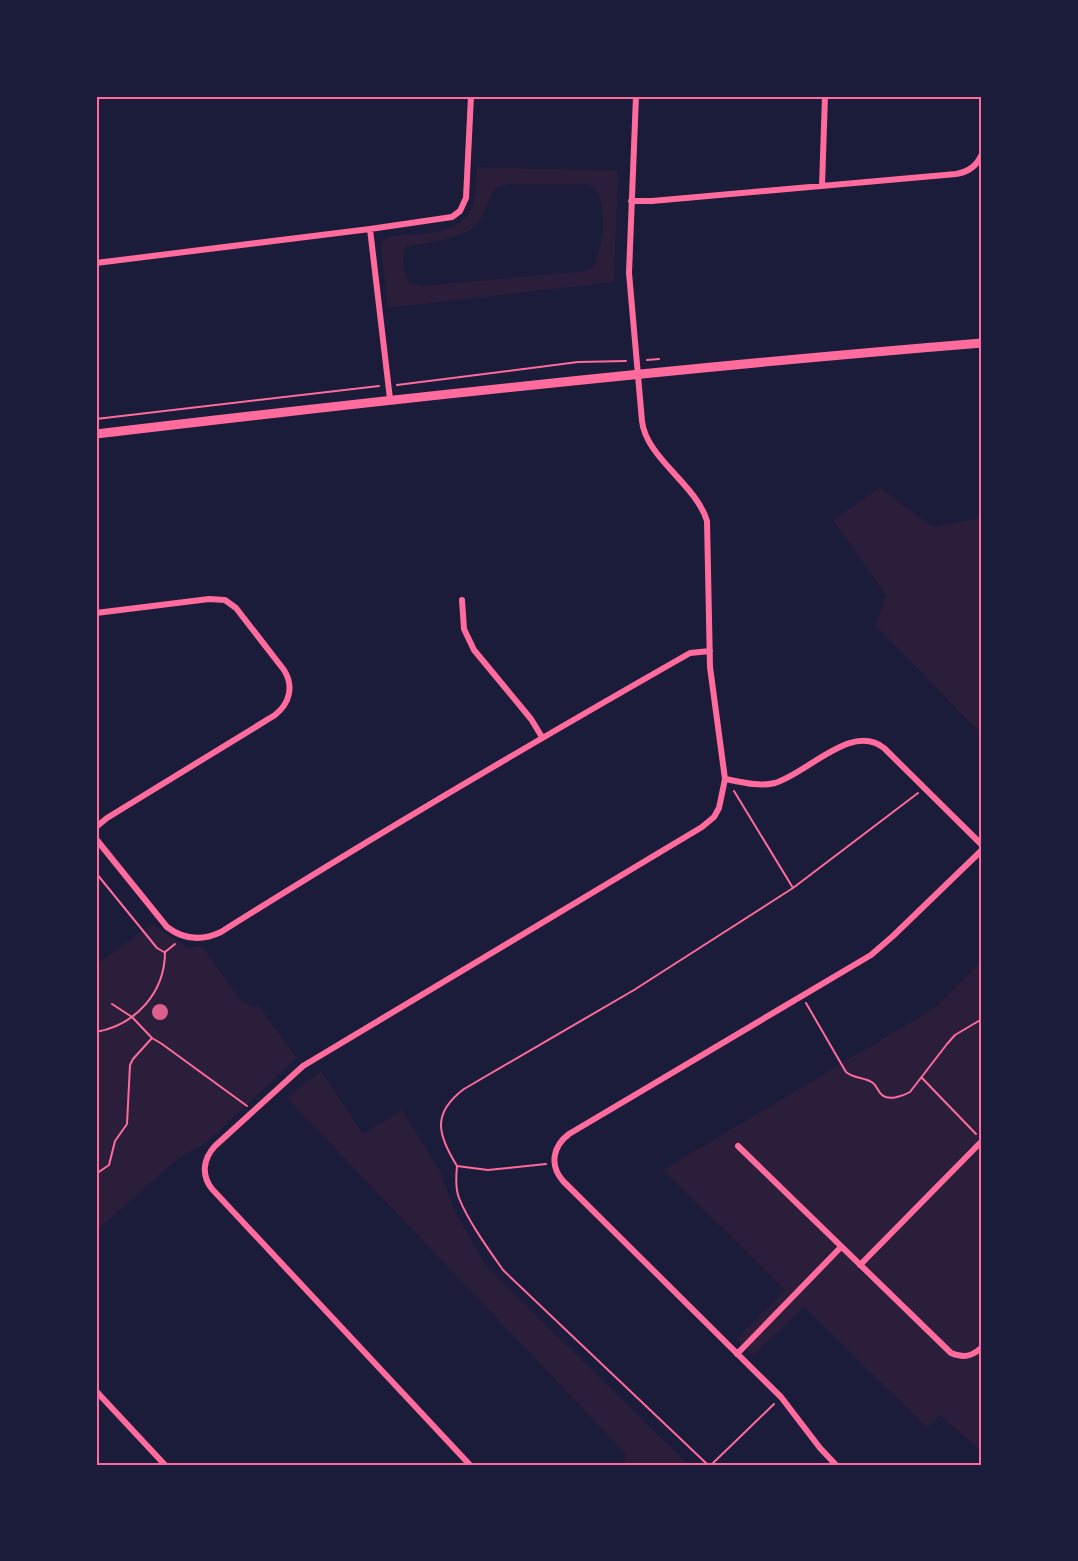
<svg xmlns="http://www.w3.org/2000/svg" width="1078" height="1561" font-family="'Source Sans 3',sans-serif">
  <rect width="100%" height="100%" fill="#1b1b3a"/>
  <path fill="#2a1e3b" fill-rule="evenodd" d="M477,167L618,171L614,282L388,308L381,249L383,240L391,236C419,233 462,237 473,205C477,193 476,179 477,167ZM511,184H586L597,190C607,214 603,244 593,268L584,271L423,286L409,283C403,272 401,259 406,247C427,242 468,239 479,221C486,210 489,198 496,187Z
    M880,488L933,527L982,518V735L876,626L886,595L833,520Z
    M152,924L188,948L202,946L240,999L252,1007L258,1005L297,1058L204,1145L180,1157L96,1231V965Z
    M982,961V1452L940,1415L927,1428L804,1307L753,1356L736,1339L785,1290L663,1170L936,1007Z
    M321,1071L363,1134L402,1110L440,1171L457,1216L487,1267L689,1465H624L626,1454L287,1098Z"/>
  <path fill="#dd5f8e" d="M152 1012a8 8 0 1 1 16 0a8 8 0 1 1-16 0Z"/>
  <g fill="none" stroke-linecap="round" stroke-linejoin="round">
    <path stroke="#ff6b9d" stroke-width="2" d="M647,360L659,359
      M397,385L578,362L626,361
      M96,419L379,386
      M734,791L793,888L918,793
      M96,873L157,948L164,952
      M806,1003L846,1072C854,1079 865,1077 873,1083C877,1086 878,1092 882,1095C889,1101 903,1096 910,1092L947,1044L955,1035L982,1019
      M112,1004L132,1017L152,1038L162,1044L247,1106
      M96,1032C136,1025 165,992 165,952L175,944
      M922,1078L976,1134
      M546,1164L488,1170L457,1166C437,1134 432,1113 464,1089L634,990L793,888
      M457,1166C456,1176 455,1188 459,1198C468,1221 489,1250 503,1270L708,1465
      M96,1174L109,1165L115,1141L127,1124L130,1065L133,1059L152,1038
      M711,1465L774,1404"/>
    <path stroke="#ff6b9d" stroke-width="6" d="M822,186L825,96
      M631,201H652L956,174C969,172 977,166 982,154
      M370,229L390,399
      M96,263L370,229L452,217L460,211L466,198L471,96
      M462,600L464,629L474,650L531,719L542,737
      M96,613L209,599L225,600L236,608L284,670C294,686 290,703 275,715L107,818L96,827
      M725,779C741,782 759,787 775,783C808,773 852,722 884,748L982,845
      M96,839L167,927C184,940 202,941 221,932C375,835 532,743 690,653L710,651
      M738,1146L951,1353C963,1358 972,1357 982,1347
      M860,1265L982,1141
      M737,1354L841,1247
      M96,1391L165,1465
      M470,1465L212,1189C201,1175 203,1159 215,1146L303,1066L702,827L714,817L719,808L725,779L710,667L707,521C696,484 646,458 642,421L629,273L636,96
      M836,1465L820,1448L781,1397L563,1181C549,1165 553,1146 569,1134L871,955L893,936L982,850"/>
    <path stroke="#ff6b9d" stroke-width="9" d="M96,434C391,399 686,367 982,343"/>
  </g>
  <rect width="1078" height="1561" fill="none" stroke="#1b1b3a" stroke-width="195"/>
  <rect x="98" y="98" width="882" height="1366" fill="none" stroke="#ff6b9d" stroke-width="2"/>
</svg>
